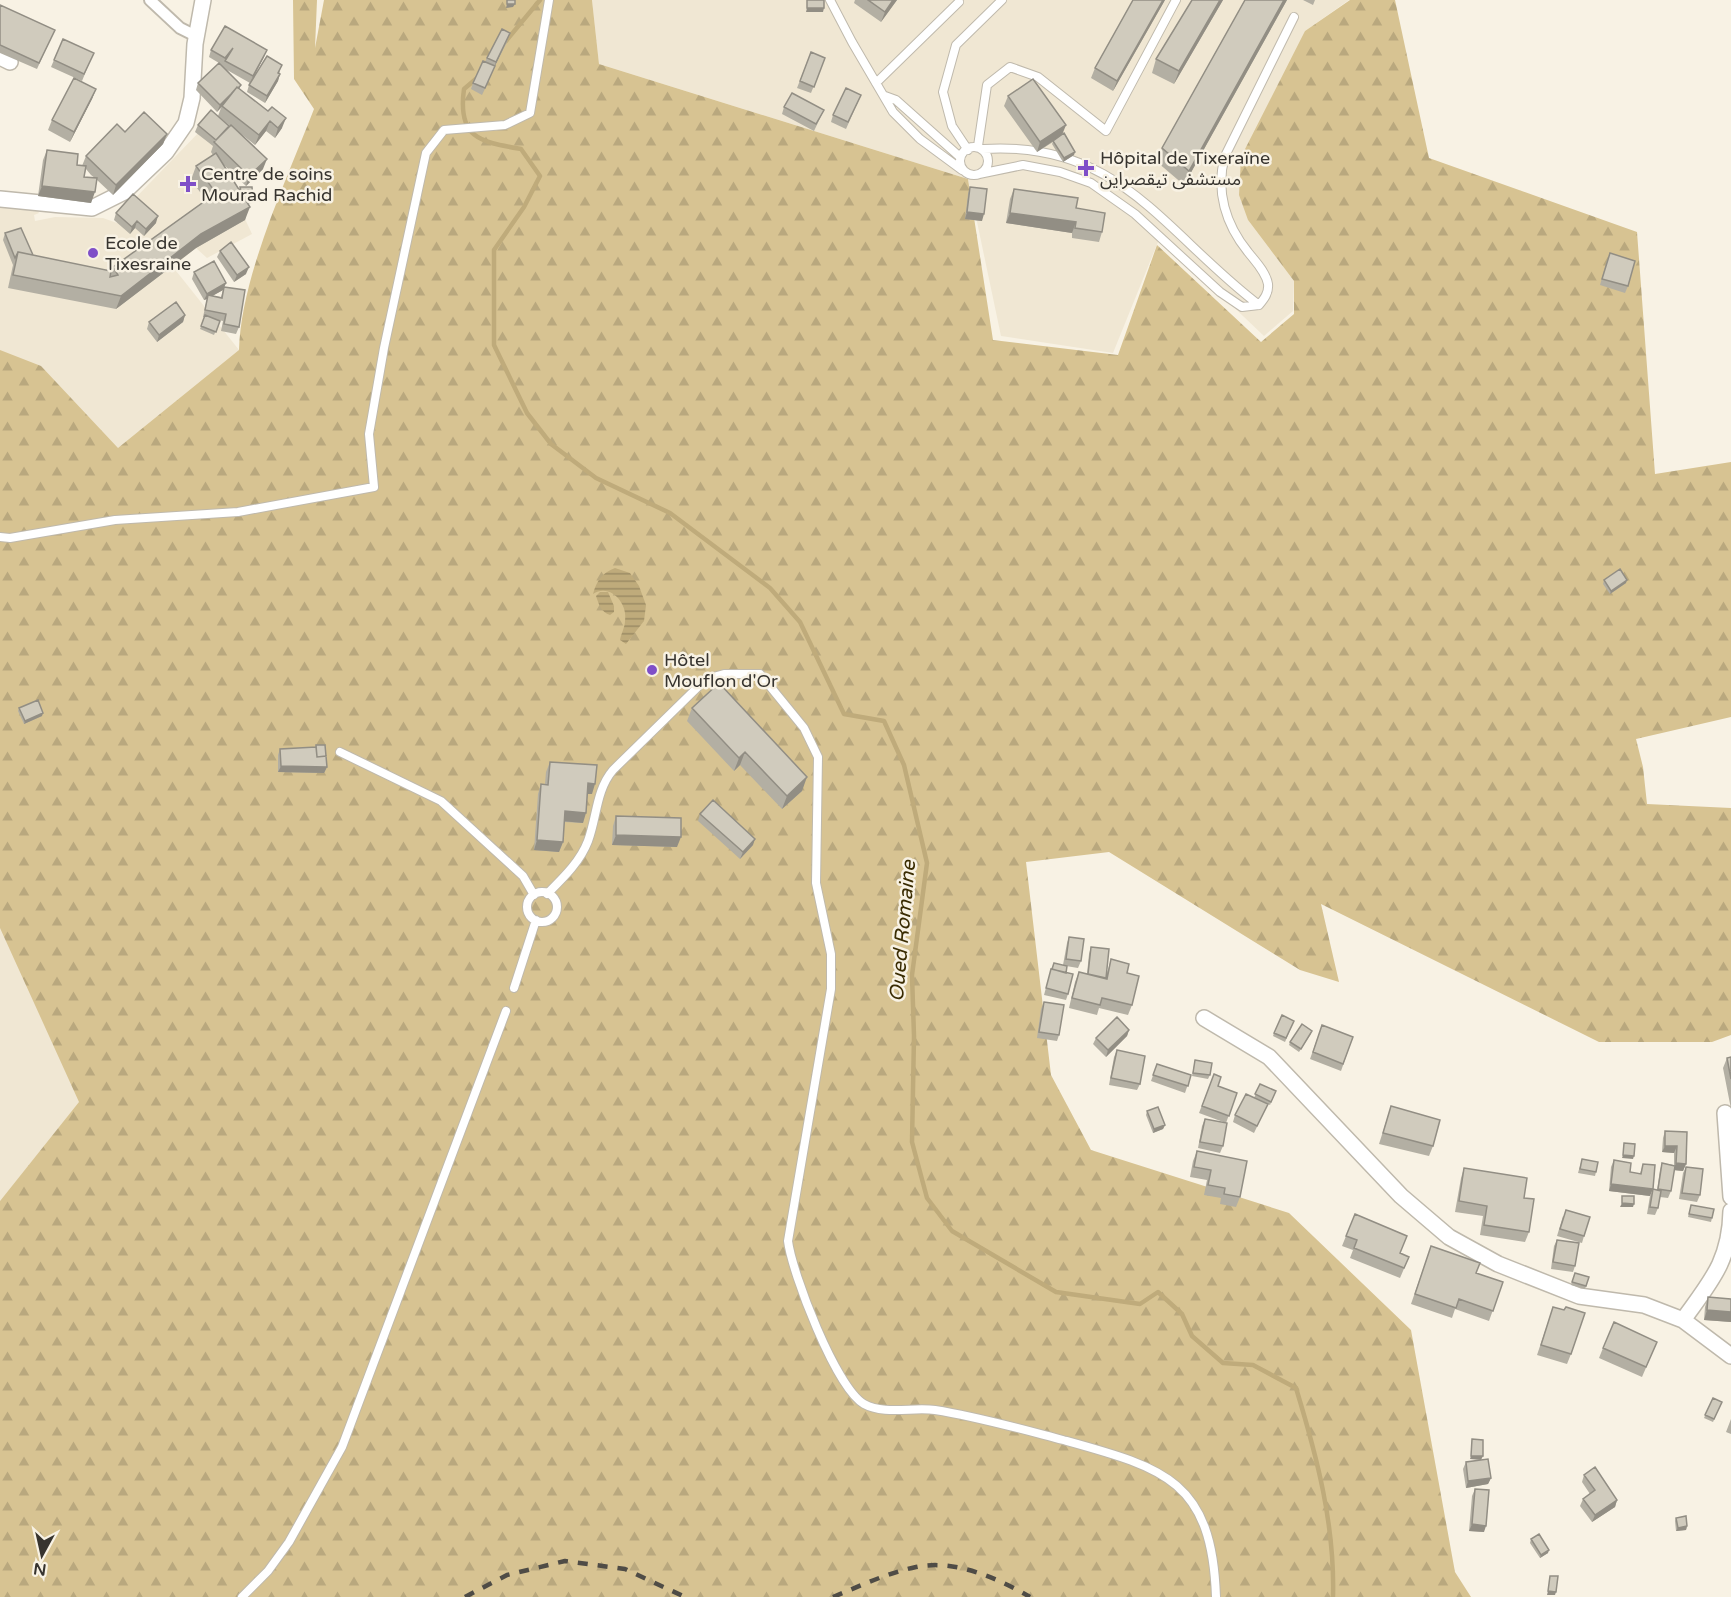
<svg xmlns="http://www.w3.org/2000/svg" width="1731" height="1597" font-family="'Varela Round','Noto Sans Arabic',sans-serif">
  <defs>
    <pattern id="forest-firs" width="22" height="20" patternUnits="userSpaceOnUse" patternTransform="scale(1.5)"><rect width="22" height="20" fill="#d7c392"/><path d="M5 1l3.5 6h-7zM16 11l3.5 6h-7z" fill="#b9a87e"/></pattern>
    <pattern id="water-rules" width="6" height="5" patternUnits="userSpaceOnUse" patternTransform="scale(1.5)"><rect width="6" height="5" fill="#bfab7b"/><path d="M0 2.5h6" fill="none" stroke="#9c8c65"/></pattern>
  </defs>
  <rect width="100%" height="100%" fill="#f8f2e4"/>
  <path fill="#f0e7d3" d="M592,0H1349L1305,31L1248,220L1294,281L1293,311L1264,336L1160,237L1113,353L1001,336L968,179L599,64Z
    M202,129L220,148L214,152L252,234L207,258L196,248L173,267L239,350L79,1103L0,1201V204L37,209L39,213L34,215L35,221L55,217L103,218L117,223L122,220L118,216Z"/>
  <path fill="url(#forest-firs)" d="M293,0H317L315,48L324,0H592L599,64L968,179L993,340L1118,355L1157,245L1261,342L1294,314V281L1248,220L1239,195L1241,157L1305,31L1350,0H1395L1429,158L1637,232L1655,474L1731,462V717L1636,739L1643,767L1647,804L1731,808V1035L1712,1042H1599L1321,904L1339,982L1300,970L1109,852L1026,862L1051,1075L1091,1150L1289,1213L1411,1330L1455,1572L1471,1597H0V1201L79,1102L0,928V350L41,366L118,448L239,350C241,276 287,179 314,109L294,79Z"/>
  <path fill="url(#water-rules)" d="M615,568L630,573L639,586L646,605L644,621L626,644L620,640C621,634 625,627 625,621C628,603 610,583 593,594C597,580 602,573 615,568Z
    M600,592H608L614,606V612L610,615C601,612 599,605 596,596Z"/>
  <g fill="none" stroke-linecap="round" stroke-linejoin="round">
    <path stroke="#bfab7b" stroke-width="4.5" d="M506,41L540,0
      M477,78L464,89C457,139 481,142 521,149L540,176L524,207L494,250V345L527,413L551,444L596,478L670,513L770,588L800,622L844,714L884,721L904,765L927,863L912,975L914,1036L912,1142L927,1198L952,1231L1056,1292L1140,1304L1158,1292L1182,1314L1192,1336L1223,1363L1253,1365L1296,1388C1317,1457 1335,1525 1333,1597"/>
    <defs>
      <path id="service" d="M830,0L852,42L893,112L920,139L962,170
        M876,83L959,2
        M885,96L896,100L960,157
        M978,146L987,85L1010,67L1038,77L1106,131L1176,0
        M960 161a14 14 0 1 1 28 0a14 14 0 1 1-28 0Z
        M983,149C1120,140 1164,233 1259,305
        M968,150L952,126L943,92L956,45L1002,0
        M979,174L1023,165L1060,172L1091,183L1135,214L1220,292L1242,307L1259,305C1264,299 1269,293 1268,284C1266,272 1255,261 1248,252C1226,225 1215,191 1225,156L1294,17
        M0,537L10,538L115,520L238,512L374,487L369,434L384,348L426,153L444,130L505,125L530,113L549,0
        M340,752L441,801L523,876L534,895
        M527 907a15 15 0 1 1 30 0a15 15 0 1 1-30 0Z
        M547,894C563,878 580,862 588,841C597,817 596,790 613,770L706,679L724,674H760L804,728L818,757L816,883L831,954V989L788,1241C792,1273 836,1388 864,1404C884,1415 913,1407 935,1410C979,1417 1021,1429 1063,1440C1164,1468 1212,1480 1216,1597
        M514,988L536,920
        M242,1597L268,1571L289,1542L342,1447L506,1011"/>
      <path id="pedestrian" d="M150,0L180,28L196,36"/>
      <path id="minor" d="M0,57L10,62
        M0,199L92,208L124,192L166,152L186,123L192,98L195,44L203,0
        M1204,1018L1269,1057L1401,1196L1449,1237L1498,1264L1579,1296L1644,1305L1683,1320L1731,1356
        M1725,1113L1731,1197
        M1683,1320C1711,1281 1730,1261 1731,1211"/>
    </defs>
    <use href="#service" stroke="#bfb9ac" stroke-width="10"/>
    <use href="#pedestrian" stroke="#bfb9ac" stroke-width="14"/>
    <use href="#minor" stroke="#bfb9ac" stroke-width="18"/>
    <use href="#service" stroke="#fff" stroke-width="8"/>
    <use href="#pedestrian" stroke="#fff" stroke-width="10"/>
    <use href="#minor" stroke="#fff" stroke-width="15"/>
    <path stroke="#4f4c46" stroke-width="4.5" stroke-dasharray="10 10" stroke-linecap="butt" d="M465,1597L507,1575L565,1561L625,1569L685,1597
      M833,1597C860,1586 887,1573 916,1567C955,1559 997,1578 1030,1597"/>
  </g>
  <path fill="#b3afa3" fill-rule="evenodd" d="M855,0H897L881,22L854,3Z
    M1133,0H1165L1113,91L1091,78L1095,68Z
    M1192,0H1223L1174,84L1152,73L1156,59Z
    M1245,0H1287L1184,185L1157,162L1162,148Z
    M1303,0H1315L1313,5Z
    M0,5L52,36L37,69L0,53Z
    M508,40L494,68L482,95L471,89L473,83L487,58Z
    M211,50L264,57L250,83L227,70L241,85L239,89L282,128L275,138L266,131L255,145L240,133L263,169L246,186L224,165L239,190L240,187L252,203H248L245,220L196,248L116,309L8,288L13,265L3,240L5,233L33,255L110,275L113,267L206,200L191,180L196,166L213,155L211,152L213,146L195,132L198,125L230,126L218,116L221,108L217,112L196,90L198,83L219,63L209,57Z
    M811,52L825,58L811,93L797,88Z
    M91,59L82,81L51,67L54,60Z
    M280,71L278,81L265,103L247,92L249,85Z
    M96,89L92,99L70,142L48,130L52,120Z
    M861,95L846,129L831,122L833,115Z
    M1008,96L1062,135L1074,155L1063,162L1052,144L1053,142L1037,152L1004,106Z
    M784,107L824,110L814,131L782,114Z
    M125,132L167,134L163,144L113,195L96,179L91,203L38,196L43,160L47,150L77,165L82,166L86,156ZM86,169L91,175L95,178L84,177Z
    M970,187L982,221L965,219L968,194Z
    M1014,189L1076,208L1102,232L1099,242L1072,238V233L1006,223L1010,199Z
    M116,213L156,223L144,236L135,228L130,234L114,220Z
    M220,251L246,274L234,282L217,257Z
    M1607,260L1628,286L1625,293L1600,285Z
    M194,272L226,283L224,287L239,327L236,334L221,331L223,321L214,319L220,321L214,335L200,329L205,317H203L207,299L204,300L192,279ZM223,290L221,297L212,296Z
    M185,315L183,322L157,342L147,329L149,322Z
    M1604,580L1626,583L1610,594L1603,584Z
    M19,708L42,716L24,724L18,711Z
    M692,708L802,791L782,809L740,765L734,771L687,721Z
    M316,745L327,767L324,773L278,772V755L280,749L315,747Z
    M550,762L592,794H588L583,823L564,822L563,842L559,852L534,850L538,794L541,784H545L546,772Z
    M700,814L753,845L740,859L698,821Z
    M616,816L677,847L612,845L613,826Z
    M1069,937L1081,961L1078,968L1066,966L1068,994L1066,1000L1044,995L1051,969L1063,965L1067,943Z
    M1091,947L1106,977L1111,959L1127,973L1132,1005L1128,1015L1099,1008L1097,1015L1069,1008L1075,982L1079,972L1087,974L1089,954Z
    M1044,1002L1059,1035L1057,1041L1037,1038L1041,1009Z
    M1294,1021L1285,1042L1273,1036L1274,1033Z
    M1322,1025L1353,1037L1341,1071L1310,1059Z
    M1129,1030L1127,1036L1106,1057L1093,1044L1096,1038Z
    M1311,1034L1299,1052L1289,1045L1290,1042Z
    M1117,1050L1140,1084L1137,1090L1109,1085L1114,1057Z
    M1731,1057V1109L1723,1068L1727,1058Z
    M1195,1060L1210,1075L1208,1079L1192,1076Z
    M1157,1064L1191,1075L1185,1093L1151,1081Z
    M1214,1074L1218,1086L1237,1093L1226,1123L1199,1113Z
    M1260,1084L1276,1091L1270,1105L1268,1104L1254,1133L1233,1122L1235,1115L1254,1098Z
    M1391,1106L1433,1146L1429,1156L1379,1144Z
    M1147,1111L1165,1125L1163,1129L1153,1133L1146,1115Z
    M1205,1119L1223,1146L1220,1153L1198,1148L1202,1126Z
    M1665,1131L1687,1132L1686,1164L1683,1171L1674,1170L1671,1191L1668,1198L1660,1197L1658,1208L1655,1215L1647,1214L1650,1196L1653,1189L1657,1190L1660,1170L1662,1163L1674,1165V1153L1662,1152L1663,1138Z
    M1197,1151L1240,1197L1236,1207L1220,1204L1221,1198L1204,1195L1207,1180L1190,1177L1193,1161Z
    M1582,1159L1596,1172L1595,1176L1578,1173Z
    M1614,1160L1630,1172L1640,1174L1643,1164L1650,1196L1609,1191L1611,1167Z
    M1686,1167L1700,1195L1697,1202L1679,1199L1683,1173Z
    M1464,1168L1524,1198L1529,1232L1525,1242L1480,1235L1483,1216L1455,1212L1461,1178Z
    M1691,1205L1712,1218L1711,1222L1688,1217Z
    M1563,1216L1584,1236L1582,1243L1557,1236Z
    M1346,1236L1409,1257L1400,1278L1350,1258L1353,1250L1342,1246Z
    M1557,1240L1575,1266L1573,1272L1551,1269L1554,1246Z
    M1431,1246L1476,1273L1503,1282L1489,1321L1455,1309L1452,1318L1411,1304Z
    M1575,1273L1589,1277L1585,1289L1571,1285Z
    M1708,1297L1731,1299V1322L1704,1320L1705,1307Z
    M1553,1307L1571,1354L1567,1364L1537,1355Z
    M1657,1342L1642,1377L1599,1358L1603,1348Z
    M1713,1398L1722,1402L1713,1422L1704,1418Z
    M1731,1419V1434L1726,1432Z
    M1466,1462L1491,1478L1488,1484L1466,1488L1463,1469Z
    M1584,1475L1617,1500L1615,1507L1592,1522L1580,1506L1583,1499L1590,1494L1582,1482Z
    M1475,1489L1484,1532L1469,1531L1472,1496Z
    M1676,1518L1687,1526L1686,1530L1676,1531L1675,1521Z
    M1531,1539L1548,1553L1540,1558L1530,1543Z"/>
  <path fill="#928e84" d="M893,0H897L881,22L885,12Z
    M1163,0H1165L1113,91L1117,81Z
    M1220,0H1223L1174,84L1179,71Z
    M1284,0H1287L1184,185L1189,171Z
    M507,4H515L513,7L506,8Z
    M807,8H824L823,12H806Z
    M510,33L494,68L482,95L496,62Z
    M267,50L264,57L250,83L253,76Z
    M280,74L278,81L265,103L267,96Z
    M241,85L238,91L222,106L217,112L220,105Z
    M96,89L92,99L70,142L74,132Z
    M286,118L282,128L275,138L278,128Z
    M270,121L266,131L255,145L259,135Z
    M1066,125L1062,135L1037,152L1040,142Z
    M167,134L163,144L113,195L116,185Z
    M1075,152L1074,155L1063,162L1064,158Z
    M267,159L263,169L246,186L249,176Z
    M42,186L95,192L91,203L38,196Z
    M253,199L252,203L240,204L242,200Z
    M250,207L245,220L196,248L116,309L121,296L201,234Z
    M967,212L984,214L982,221L965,219Z
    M1010,213L1076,222L1072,233L1006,223Z
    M158,216L156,223L144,236L146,229Z
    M137,221L135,228L130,234L132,227Z
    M249,267L246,274L234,282L237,275Z
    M226,283L223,290L207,299L208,295L207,299L204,300L207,294Z
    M185,315L183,322L157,342L159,335Z
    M1627,580L1626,583L1610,594L1611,591Z
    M43,713L42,716L24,724L25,721Z
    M745,752L740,765L734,771L739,758Z
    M281,766L327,767L324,773L278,772Z
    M807,777L802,791L782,809L787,796Z
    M588,783L595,784L592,794H585Z
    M565,811L586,813L583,823L561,821Z
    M616,835L681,837L677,847L612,845Z
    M755,839L753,845L740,859L743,852Z
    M537,840L563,842L559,852L534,850Z
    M1129,1030L1127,1036L1106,1057L1108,1050Z
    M1165,1125L1163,1129L1153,1133L1154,1129Z
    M1665,1146H1677L1674,1153L1662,1152Z
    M1623,1155L1634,1156L1633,1159L1622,1158Z
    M1676,1163L1686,1164L1683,1171L1673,1170Z
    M1611,1184L1653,1189L1650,1196L1609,1191Z
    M1622,1203L1634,1204L1633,1207H1620Z
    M1707,1310L1731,1312V1322L1704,1320Z
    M1471,1456H1483L1481,1460L1470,1459Z
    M1491,1478L1488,1484L1466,1488L1468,1481Z
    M1617,1500L1615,1507L1592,1522L1595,1515Z
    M1472,1524L1486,1526L1484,1532L1469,1531Z
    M1687,1526L1686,1530L1676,1531L1678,1528Z
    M1549,1550L1548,1553L1540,1558L1541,1555Z
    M1548,1591L1556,1592L1555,1595H1547Z"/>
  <path fill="#d0cbbd" stroke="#928e84" stroke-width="1.5" d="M507,0H515V4H507Z
    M807,0H824V8H807Z
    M868,0H893L885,12Z
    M1133,0H1163L1117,81L1095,68Z
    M1192,0H1220L1179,71L1156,59Z
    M1245,0H1284L1189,171L1162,148Z
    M0,5L55,30L39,63L0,45Z
    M225,26L267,50L253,76L225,61L233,48L225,58L211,50Z
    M502,29L510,33L496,62L487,58Z
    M63,39L94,53L84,74L54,60Z
    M811,52L825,58L814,87L800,81Z
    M267,56L282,65L278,73L280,74L267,96L249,85Z
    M483,61L495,66L485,88L473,83Z
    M219,63L241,85L238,88L237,87L231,94L220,105L198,83Z
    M74,78L96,89L74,132L52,120Z
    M1033,79L1066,125L1040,142L1008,96Z
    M237,87L268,111L272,107L286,118L278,128L270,121L259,135L222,106Z
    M846,88L861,95L848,122L833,115Z
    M792,93L824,110L816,124L784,107Z
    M211,110L229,126L216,140L198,125Z
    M144,112L167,134L116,185L86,156L117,124L125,132Z
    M231,125L267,159L249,176L214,142Z
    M1064,133L1075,152L1064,158L1053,141Z
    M47,150L78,154L77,165L86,166L84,177L97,178L95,192L42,186Z
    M216,153L250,207L201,234L121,296L13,275L18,252L111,271L110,277L118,275L113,267L216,193L196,166Z
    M240,187H252L253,199L246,200L241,191Z
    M970,187L987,189L984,214L967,212Z
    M1014,189L1078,198L1076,208L1105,213L1102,232L1075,228L1076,222L1010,213Z
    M133,194L158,216L146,229L137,221L132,227L116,213Z
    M21,228L33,255L18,252L15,258L5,233Z
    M231,242L249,267L237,275L220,251Z
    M1610,253L1635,261L1628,286L1602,279Z
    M214,261L226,283L207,294L194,272Z
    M224,287L245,290L239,327L224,324L226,314L205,310L208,295L222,298Z
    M176,302L185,315L159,335L149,322Z
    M205,315L220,321L216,332L201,326Z
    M1620,569L1627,580L1611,591L1604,580Z
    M719,683L807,777L787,796L745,752L739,758L692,708Z
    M38,700L43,713L25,721L19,708Z
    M316,745H325L326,756L317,757Z
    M316,747L317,757L326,756L327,767L281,766L280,749Z
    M550,762L597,765L595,784L588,783L586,813L565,811L563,842L537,840L541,784L548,785Z
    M713,800L755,839L743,852L700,814Z
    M616,816L681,818V837L616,835Z
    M1069,937L1084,939L1081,961L1066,959Z
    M1091,947L1109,949L1106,978L1088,974Z
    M1111,959L1129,964L1127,973L1139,976L1132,1005L1102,998L1100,1005L1072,998L1079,972L1107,979Z
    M1054,963L1067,966L1066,973L1052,969Z
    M1051,969L1073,974L1068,994L1046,988Z
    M1044,1002L1064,1005L1059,1035L1039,1032Z
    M1282,1015L1294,1021L1286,1038L1274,1033Z
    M1117,1017L1129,1030L1108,1050L1096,1038Z
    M1302,1024L1312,1031L1301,1049L1290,1042Z
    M1322,1025L1353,1037L1343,1064L1313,1052Z
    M1117,1050L1145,1056L1140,1084L1111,1078Z
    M1731,1057V1079L1727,1058Z
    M1195,1060L1212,1063L1210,1075L1193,1073Z
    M1157,1064L1191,1075L1188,1086L1153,1075Z
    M1214,1074L1221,1077L1218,1086L1237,1093L1229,1116L1202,1106Z
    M1260,1084L1276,1091L1271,1102L1255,1094Z
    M1246,1094L1268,1104L1257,1126L1235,1115Z
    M1391,1106L1440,1120L1433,1146L1383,1133Z
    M1158,1107L1165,1125L1154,1129L1147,1111Z
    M1205,1119L1227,1123L1223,1146L1200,1142Z
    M1665,1131L1687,1132L1686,1164L1676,1163L1677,1146H1665Z
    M1624,1143L1635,1144L1634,1156L1623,1155Z
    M1197,1151L1247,1161L1240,1197L1224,1194L1225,1188L1208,1185L1211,1170L1194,1167Z
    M1582,1159L1598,1162L1596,1172L1580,1169Z
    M1614,1160L1631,1163L1630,1172L1641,1174L1643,1164L1655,1165L1653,1189L1611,1184Z
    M1662,1163L1675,1166L1671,1191L1658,1189Z
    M1686,1167L1703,1169L1700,1195L1682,1193Z
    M1464,1168L1527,1178L1524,1198L1534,1199L1529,1232L1484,1225L1487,1206L1459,1201Z
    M1653,1189L1661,1191L1658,1208L1650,1207Z
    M1622,1196H1634V1204L1622,1203Z
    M1691,1205L1714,1209L1712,1218L1689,1214Z
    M1566,1210L1590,1217L1584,1236L1560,1229Z
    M1355,1214L1407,1236L1400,1253L1409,1257L1404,1268L1354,1248L1357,1240L1346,1236Z
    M1557,1240L1579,1243L1575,1266L1553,1262Z
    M1431,1246L1480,1263L1476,1273L1503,1282L1493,1311L1459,1299L1456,1308L1415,1294Z
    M1575,1273L1589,1277L1586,1286L1572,1282Z
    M1708,1297L1731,1299V1312L1707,1310Z
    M1553,1307L1564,1310L1566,1307L1585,1313L1571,1354L1541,1345Z
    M1614,1322L1657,1342L1646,1367L1603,1348Z
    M1713,1398L1722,1402L1714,1419L1705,1415Z
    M1472,1439L1483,1440V1456H1471Z
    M1488,1459L1491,1478L1468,1481L1466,1462Z
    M1595,1467L1617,1500L1595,1515L1583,1499L1595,1490L1584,1475Z
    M1475,1489L1489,1490L1486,1526L1472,1524Z
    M1686,1516L1687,1526L1678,1528L1676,1518Z
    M1539,1534L1549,1550L1541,1555L1531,1539Z
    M1550,1576H1558L1556,1592L1548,1591Z"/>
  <g fill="#7f4fc8" stroke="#f8f2e4" stroke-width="2">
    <path d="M1083 159h6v6h6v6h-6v6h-6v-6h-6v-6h6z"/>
    <path d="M185 175h6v6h6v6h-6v6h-6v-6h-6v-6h6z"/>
    <circle cx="93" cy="253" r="6"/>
    <circle cx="652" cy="670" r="6"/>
  </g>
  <g text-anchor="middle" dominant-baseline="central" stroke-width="5" stroke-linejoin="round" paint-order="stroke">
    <g font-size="18" fill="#37342f" stroke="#f8f2e4" text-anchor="start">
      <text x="1100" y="158">Hôpital de Tixeraïne<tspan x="1100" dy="21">مستشفى تيقصراين</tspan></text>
      <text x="201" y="174">Centre de soins<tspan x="201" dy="21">Mourad Rachid</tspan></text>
      <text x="105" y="243">Ecole de<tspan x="105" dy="21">Tixesraine</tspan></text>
      <text x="664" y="660">Hôtel<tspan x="664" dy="21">Mouflon d'Or</tspan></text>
    </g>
    <g font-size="20" font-style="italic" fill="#3a2c02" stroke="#f8f2e4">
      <text transform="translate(903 931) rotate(-85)">Oued Romaine</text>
    </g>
  </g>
  <g transform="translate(42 1555) rotate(188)" stroke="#f8f2e4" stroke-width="4.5" paint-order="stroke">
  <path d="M0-4.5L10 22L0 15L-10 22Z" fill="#37342f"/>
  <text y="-9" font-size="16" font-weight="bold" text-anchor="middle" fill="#37342f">N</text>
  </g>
</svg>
